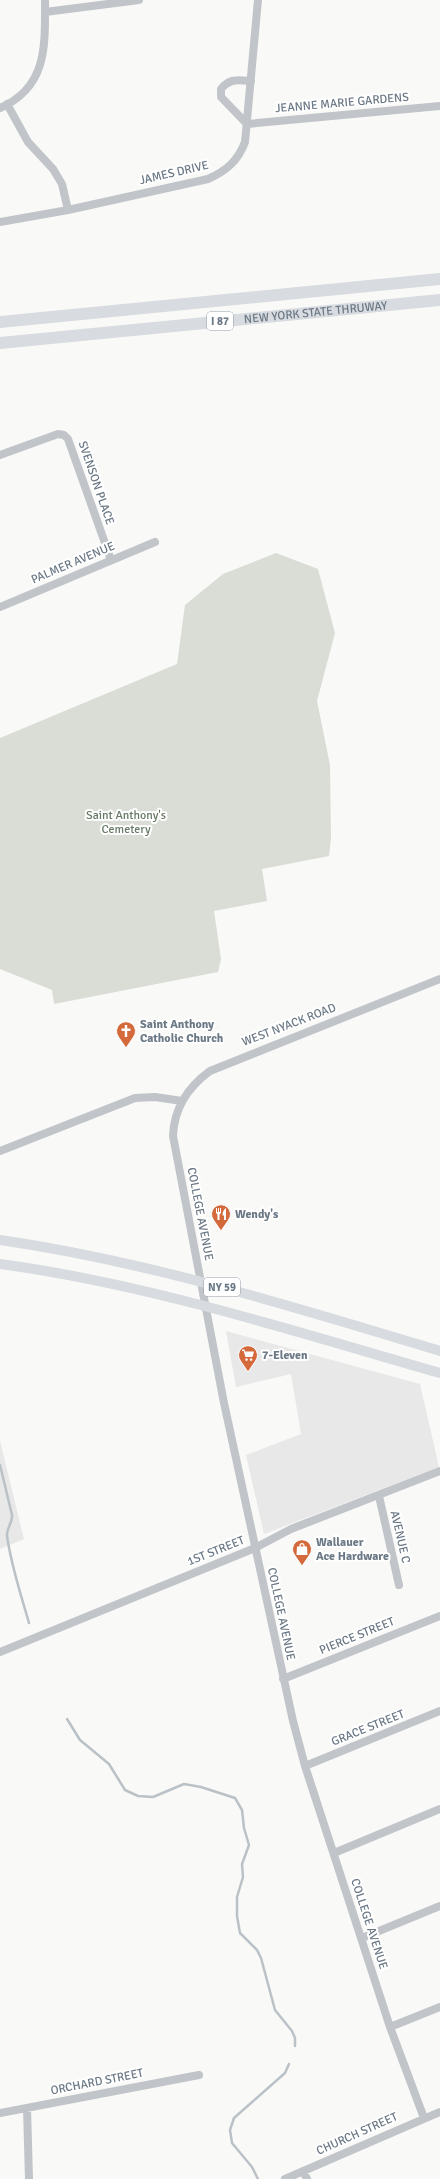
<svg xmlns="http://www.w3.org/2000/svg" width="440" height="2179" font-family="Signika,sans-serif">
  <rect width="100%" height="100%" fill="#f9f9f7"/>
  <path fill="#e7e8e7" d="M226,1331L420,1384L439,1467L264,1534L246,1455L301,1434L291,1374L236,1387Z
    M0,1441L24,1539L0,1549Z"/>
  <path fill="#d9ddd6" d="M276,553L318,569L335,633L317,701L330,765L331,838L329,856L262,869L267,901L214,911L221,959L218,972L54,1004L52,990L0,969V738L177,664L185,605L223,574Z"/>
  <g fill="none" stroke-linecap="round" stroke-linejoin="round">
    <path stroke="#bac2c7" stroke-width="2.5" d="M0,1465L12,1515C13,1523 6,1528 7,1536C11,1565 21,1595 29,1623
      M67,1719L80,1740L109,1764L125,1790L138,1796L153,1797L184,1784L201,1787L235,1798L242,1810L244,1828L249,1845L242,1864L243,1877L237,1897V1916L240,1933L257,1950L261,1958L275,2010L292,2031L295,2038V2046
      M258,2179L252,2167L232,2143L230,2130L234,2118L285,2073L289,2064"/>
    <path stroke="#c1c4c8" stroke-width="8" d="M45,12L139,0
      M251,81C238,80 230,78 221,89V97L247,124L440,106
      M7,104L28,142L53,169L62,184L68,210
      M0,108C48,87 45,45 45,0
      M0,222L68,210L208,179C226,171 238,161 245,142L258,0
      M0,455L58,434L64,435L68,439L111,560
      M0,607L155,542
      M0,1151L135,1098L155,1097L182,1101
      M379,1496L399,1585
      M0,1652L255,1548L291,1529L440,1471
      M283,1679L440,1616
      M305,1766L440,1711
      M334,1853L440,1809
      M362,1938L440,1906
      M390,2027L440,2007
      M27,2108L29,2179
      M0,2113L199,2075
      M424,2118L390,2027L305,1766L293,1721L224,1403L173,1136C174,1108 188,1087 210,1071L440,979
      M303,2171L307,2179
      M285,2179L440,2112"/>
    <path stroke="#d8dbdf" stroke-width="10" d="M0,1240C150,1262 295,1307 440,1351
      M0,1264C149,1284 296,1332 440,1373"/>
    <g stroke="#d8dbdf" stroke-width="12">
      <path d="M0,322L440,279"/>
      <path id="s1" d="M0,343L440,300"/>
    </g>
  </g>
  <defs>
    <symbol id="church-pin" viewBox="-11 -11 22 30"><path d="M0 17L-7.5 6A9.5 9.5 0 1 1 7.5 6Z" fill="#d46a3c" stroke="#fff"/><path d="M-1.2-6h2.4v3.5h3.3v2.4h-3.3V6h-2.4V-.1h-3.3v-2.4h3.3Z" fill="#fff"/></symbol>
    <symbol id="restaurant-pin" viewBox="-11 -11 22 30"><path d="M0 17L-7.5 6A9.5 9.5 0 1 1 7.5 6Z" fill="#d46a3c" stroke="#fff"/><path d="M-5-6h1v4h1v-4h1v4h1v-4h1v5L-1.5 .5V6h-2V.5L-5-1ZM5-6V6H3V1.5H1.5Q1.5-4 5-6Z" fill="#fff"/></symbol>
    <symbol id="supermarket-pin" viewBox="-11 -11 22 30"><path d="M0 17L-7.5 6A9.5 9.5 0 1 1 7.5 6Z" fill="#d46a3c" stroke="#fff"/><path d="M-6-5.5h2.5l.6 2H6L4.5 2H-2.5L-4.4-4H-6ZM-1.5 3.2a1.3 1.3 0 1 0 .1 0ZM3 3.2a1.3 1.3 0 1 0 .1 0Z" fill="#fff"/></symbol>
    <symbol id="shop-pin" viewBox="-11 -11 22 30"><path d="M0 17L-7.5 6A9.5 9.5 0 1 1 7.5 6Z" fill="#d46a3c" stroke="#fff"/><path d="M-5-2.5h2.3a2.7 3.5 0 0 1 5.4 0H5L5.5 6h-11ZM-1.5-2.5h3a1.5 2.3 0 0 0-3 0Z" fill="#fff"/></symbol>
  </defs>
  <g fill-rule="evenodd">
    <use href="#church-pin" x="115" y="1020" width="22" height="30"/>
    <use href="#restaurant-pin" x="210" y="1203" width="22" height="30"/>
    <use href="#supermarket-pin" x="237" y="1344" width="22" height="30"/>
    <use href="#shop-pin" x="291" y="1538" width="22" height="30"/>
  </g>
  <g text-anchor="middle" dominant-baseline="central" stroke-width="4" stroke-linejoin="round" paint-order="stroke">
    <g fill="#fff" stroke="#97a0aa" stroke-width="1">
      <rect x="207" y="312" width="26" height="18" rx="3"/>
      <rect x="204" y="1278" width="36" height="18" rx="3"/>
    </g>
    <g font-size="11" font-weight="bold" fill="#6b7885">
      <text x="220" y="321">I 87</text>
      <text x="222" y="1287">NY 59</text>
    </g>
    <g font-size="12" fill="#6b7885" stroke="#fff">
      <text transform="translate(342 103) rotate(-5)">JEANNE MARIE GARDENS</text>
      <text transform="translate(174 173) rotate(-13)">JAMES DRIVE</text>
      <text stroke="none"><textPath href="#s1" startOffset="317">NEW YORK STATE THRUWAY</textPath></text>
      <text transform="translate(96 483) rotate(71)">SVENSON PLACE</text>
      <text transform="translate(73 563) rotate(-23)">PALMER AVENUE</text>
      <text transform="translate(289 1025) rotate(-21)">WEST NYACK ROAD</text>
      <text transform="translate(200 1214) rotate(79)">COLLEGE AVENUE</text>
      <text transform="translate(400 1537) rotate(77)">AVENUE C</text>
      <text transform="translate(216 1551) rotate(-22)">1ST STREET</text>
      <text transform="translate(281 1614) rotate(78)">COLLEGE AVENUE</text>
      <text transform="translate(357 1636) rotate(-22)">PIERCE STREET</text>
      <text transform="translate(368 1728) rotate(-22)">GRACE STREET</text>
      <text transform="translate(369 1924) rotate(72)">COLLEGE AVENUE</text>
      <text transform="translate(97 2082) rotate(-11)">ORCHARD STREET</text>
      <text transform="translate(357 2134) rotate(-24)">CHURCH STREET</text>
    </g>
    <g font-size="12" fill="#677865" stroke="#fff">
      <text x="126" y="815">Saint Anthony's<tspan x="126" dy="14">Cemetery</tspan></text>
    </g>
    <g font-size="12" font-weight="bold" fill="#6b7885" stroke="#fff" text-anchor="start">
      <text x="140" y="1024">Saint Anthony<tspan x="140" dy="14">Catholic Church</tspan></text>
      <text x="235" y="1214">Wendy's</text>
      <text x="262" y="1355">7-Eleven</text>
      <text x="316" y="1542">Wallauer<tspan x="316" dy="14">Ace Hardware</tspan></text>
    </g>
  </g>
</svg>
